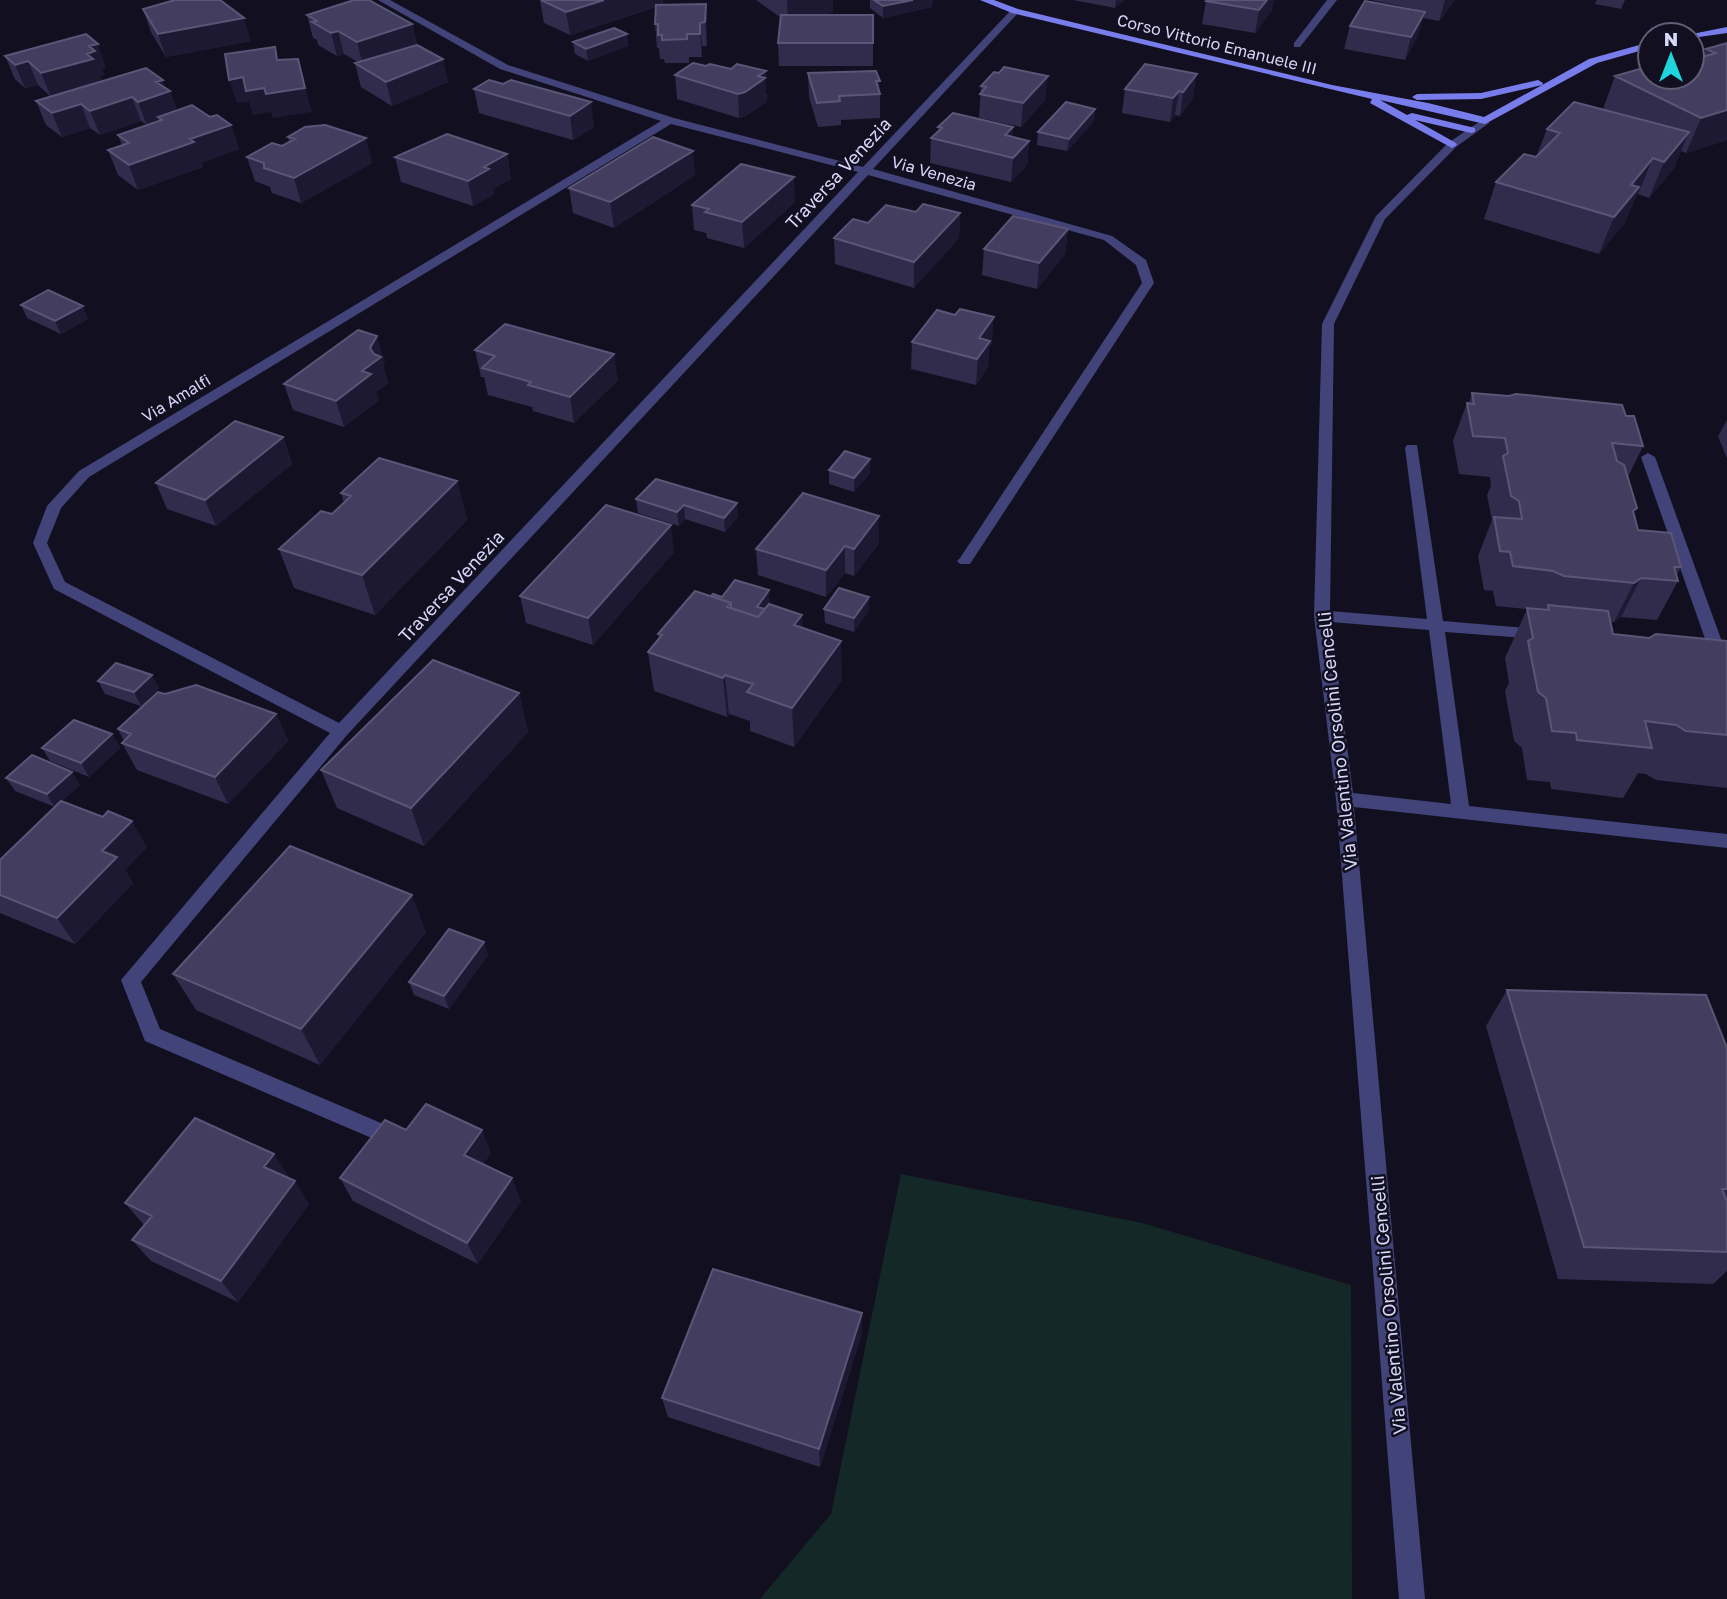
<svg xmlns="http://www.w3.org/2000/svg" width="1727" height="1599" font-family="'Golos Text',sans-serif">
  <rect width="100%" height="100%" fill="#121020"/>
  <path fill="#142927" d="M901,1174L1142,1223L1351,1285L1352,1599H760L831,1514Z"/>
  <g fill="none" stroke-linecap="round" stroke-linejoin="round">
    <path fill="#424379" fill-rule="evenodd" d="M378,0H390L508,65L674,118L863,167L1012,9H1018V13L873,169L1112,236L1146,260L1154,283L970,564H960L957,561L960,558L1142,283L1136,265L1104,240L868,175L347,735L141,982L160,1029L381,1123L384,1130L381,1137L374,1139L145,1041L121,980L330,733L54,589L33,543L47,506L79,471L661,121L500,69ZM671,124L858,172L339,723L65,582L47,543L61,508L89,477Z
      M1327,0H1337L1300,47H1294V43Z
      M1485,118L1489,119V123L1456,147L1385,219L1334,324L1330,611L1427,619L1405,448L1407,445H1417L1443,621L1539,629L1547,634L1539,639L1445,632L1469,806L1727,834V848L1354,807L1425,1599H1399L1336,799L1314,616L1322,324L1376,216L1448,143ZM1331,622L1429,630L1451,804L1353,793Z
      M1648,453L1655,457L1725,650L1723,654L1717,655L1709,650L1641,457Z"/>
    <path fill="#797dec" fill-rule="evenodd" d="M980,0H994L1018,9L1332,85L1428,103L1484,117L1589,59L1650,42V48L1597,63L1485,124L1380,100L1407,115L1412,113L1475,128V132L1471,133L1415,120L1456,143L1457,145L1452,148L1370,103L1372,99L1012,13Z
      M1727,27V33L1692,38V35H1687Z
      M1538,80L1543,83L1542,85L1481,99L1417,100L1412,97L1417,94L1481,93Z"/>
  </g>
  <path fill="#312c4c" d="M540,0L664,4L661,5L706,4L707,27V46H702V57H689V63H665L664,59H660L659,48H657L655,24L656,7L570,35L544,23Z
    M756,0H833V12L821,15H873V66H779L778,43L780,17Z
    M870,0H933L932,7L883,18L870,8Z
    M1073,0H1124L1115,8Z
    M1371,0H1455L1439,21L1423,18L1418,35L1405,60L1344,49L1350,26L1415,10V9Z
    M1597,0H1625L1621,9L1595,4Z
    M1206,1L1272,10L1255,33L1202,24Z
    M143,9L251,41L166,57L151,32Z
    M307,15L412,24L417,45L448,82L392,106L361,87L355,63L358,62L344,54L337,56L318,45L317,40L313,38Z
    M627,34L628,46L588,61L575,54L573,42Z
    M1727,43V140L1686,153L1681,151L1674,168L1649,198L1638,194L1635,199L1624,224L1599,254L1484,219L1496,182L1536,157L1547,129L1603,109L1615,76L1650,77L1703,57L1706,49Z
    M5,56L106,68L102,69L104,75L100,76L102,81L166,89L170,91L177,111L210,117L231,125L239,149L201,163L203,167L138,190L118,175L108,150L122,146L118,135L147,125L141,121L100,135L90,128L62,137L46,125L36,101L51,97L38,85L25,88L15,79Z
    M1145,64L1193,98L1180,116L1175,115L1170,122L1122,113L1125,89Z
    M706,66L767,95L766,102L746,116L739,118L677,99L675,75Z
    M808,73L880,81V118L841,120V125L818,127L809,97Z
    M503,84L594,127L573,140L479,113L474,89Z
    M981,86L1045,100L1021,127L979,118Z
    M1095,109L1094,121L1067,151L1037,145L1038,132Z
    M938,127H1013L1012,137L1029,141L1027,165L1011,182L930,163L931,138L938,132Z
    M288,137L372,163L301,203L272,193L270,187L255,181L247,157L282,146L289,142Z
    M507,154L511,179L493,189L494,194L473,206L401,182L395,157Z
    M695,175L614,228L573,213L569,188Z
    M795,202L744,248L707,238L706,233L694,230L692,205Z
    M916,212L960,213L959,238L914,288L835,264L834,238L868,223Z
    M1068,229L1065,254L1037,289L982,275L984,249Z
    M21,305L88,319L61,334L27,318Z
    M912,342L992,343L989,348L988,367L976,385L911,369Z
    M475,350L618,380L574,423L533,411L532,407L488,395L484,377H481Z
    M385,362L383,365L388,383L376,392L379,400L344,427L293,410L284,384Z
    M1472,393L1626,416L1643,446L1628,477L1634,515L1638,530L1681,567L1676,576L1678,581L1657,620L1621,617L1614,622H1610L1613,634L1649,638L1727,641V788L1656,780L1646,774L1638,773L1623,798L1551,789L1550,782L1527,780L1522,748L1514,741L1505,691L1509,683L1505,658L1527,609L1496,606L1493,591L1484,590L1478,556L1492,520L1487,495L1491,486L1490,477L1459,474L1453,441L1467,403H1469Z
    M1727,420V458L1718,436Z
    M283,437L292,464L216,526L167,509L156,483Z
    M829,470L870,473L854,492L829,484Z
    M656,479L738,517L725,532L685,519L679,526L638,513L636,499Z
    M457,481L467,520L375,615L294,588L279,549L332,514L344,503L341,493Z
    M879,516V543L854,576L845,573L826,597L758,575L756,549Z
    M674,552L593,645L526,623L520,596Z
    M711,596L722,597L770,604L802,628L842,680L794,747L750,731V721L729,714L727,717L654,691L648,652L659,639L658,634Z
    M824,609L869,610L854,632L825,623Z
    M98,681L159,688L141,706L105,694Z
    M519,693L528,732L424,846L337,808L321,770Z
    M165,694L276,714L288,741L228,804L137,770L122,743L124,741L118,729Z
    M112,734L120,748L89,777L50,761L42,748Z
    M6,778L80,785L62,801L147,847L125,870L133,883L75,944L0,913V860L55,807L15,791Z
    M426,932L320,1065L196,1010L173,974Z
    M484,942L488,955L449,1009L414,995L409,982Z
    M1507,990L1727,1048V1271L1713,1284L1558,1279L1486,1026Z
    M406,1130L491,1153L483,1164L521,1201L478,1264L353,1201L340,1178Z
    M289,1177L288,1178L309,1204L238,1302L151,1261L132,1240L144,1225L125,1203Z
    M862,1333L820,1467L668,1417L662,1398Z"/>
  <path fill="#1d1933" d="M604,0H663L664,4L570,35L566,12Z
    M787,0H833V12L788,23Z
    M913,0H933L932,7L883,18V6Z
    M1116,0H1124L1115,8Z
    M1267,0H1274L1272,10L1255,33L1259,10Z
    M1445,0H1455L1439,21Z
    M706,4L707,27V46L705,22Z
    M1425,12L1418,35L1405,60L1411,37Z
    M244,18L251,41L166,57L158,34Z
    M700,23L702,46V57L700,34Z
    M412,24L417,47L363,65L357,42Z
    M338,31L344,54L337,56L331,33Z
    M627,34L628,46L588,61L586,49Z
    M98,44L106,68L102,69L104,75L100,76L102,82L51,97L41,73L89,46Z
    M298,59L312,112L273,118L271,112L253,115L249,102L237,103L229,80L243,77Z
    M443,59L448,82L392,106L386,82Z
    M28,61L38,85L25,88L15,65Z
    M766,71V102L746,116L739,118L738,94Z
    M1197,74L1193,98L1180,116L1183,92Z
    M1048,76L1045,100L1021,127L1023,103Z
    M163,80L167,92L170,91L178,115L158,117L159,122L147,126L138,102L156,82Z
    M876,81H880V94Z
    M1179,91L1175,115L1170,122L1173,98Z
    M132,97L141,121L100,135L90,111Z
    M591,102L594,127L573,140L570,116Z
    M81,104L90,128L62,137L52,113Z
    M1095,109L1094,121L1067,151L1069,139Z
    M1727,110V140L1686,153L1701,118Z
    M231,125L239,149L201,163L203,167L138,190L129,165L190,139Z
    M1013,127L1011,152L1005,135Z
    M1689,132L1674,168L1649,198L1664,162Z
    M366,138L372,163L301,203L294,178Z
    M1029,141L1027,165L1011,182L1013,158Z
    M693,151L695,175L614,228L610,202Z
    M507,154L511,179L493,189L494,194L473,206L468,181L484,167Z
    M1653,158L1638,194L1635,199L1624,224L1599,254L1614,217L1631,185Z
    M794,177L795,202L744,248L742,222Z
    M960,213L959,238L914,288V262Z
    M1068,229L1065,254L1037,289L1039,263Z
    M83,306L88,319L61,334L55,321Z
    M994,317L992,343L989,348L988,367L976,385L979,338Z
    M377,336L385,362L383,365L388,383L376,392L379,400L344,427L336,401Z
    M614,354L618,380L574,423L570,397Z
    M283,437L292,464L216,526L205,500Z
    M870,459V473L854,492V478Z
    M457,481L467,520L375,615L362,575Z
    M737,503L738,517L725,532L724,518Z
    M684,505L685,519L679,526L677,512Z
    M879,516V543L854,576V549Z
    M671,525L674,552L593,645L588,618Z
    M845,546V573L826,597V570Z
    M1641,578L1621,617L1614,622L1634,583Z
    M769,590L770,604L765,611L757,607Z
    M869,597V610L854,632V618Z
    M802,615L803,654L794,625Z
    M841,641L842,680L794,747L792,708Z
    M152,675L159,688L141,706L134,692Z
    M725,675L729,714L727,717L723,678Z
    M519,693L528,732L424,846L411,808Z
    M276,714L288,741L228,804L215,777Z
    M112,734L120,748L89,777L81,763Z
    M72,772L80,785L55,808L47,794Z
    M132,821L147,847L125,870L133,883L75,944L57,918L102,851Z
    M412,895L426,932L320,1065L301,1029Z
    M484,942L488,955L449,1009L444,996Z
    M482,1130L491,1153L473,1178L464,1155Z
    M274,1154L289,1177L278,1190L264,1167Z
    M512,1178L521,1201L478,1264L467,1243Z
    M295,1181L309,1204L238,1302L221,1281Z
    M862,1313V1333L820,1467L819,1449Z"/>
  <path fill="#433e5f" stroke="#5a5677" stroke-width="2" d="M175,0H220L244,18L158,34L143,9Z
    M354,0H369L412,24L357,42L338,31L331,33L312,22L317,21L307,15Z
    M541,0H604L566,12Z
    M874,0H913L883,6Z
    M1207,0H1267L1259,10L1206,1Z
    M1365,1L1425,12L1411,37L1350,26Z
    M706,4L705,22L700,23V34H687V39L662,40V35H658V24H655L656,5Z
    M781,15H873V43H778Z
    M614,28L627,34L586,49L573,42Z
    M86,34L98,44L89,46L95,51L87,54L93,59L41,73L28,61L15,65L5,56Z
    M1727,43V110L1701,118L1615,76L1650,66V77H1692V60L1716,53L1706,49Z
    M417,45L443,59L386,82L355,63Z
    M275,47L277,60L298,59L305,88L266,94L264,88L246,91L243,77L229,80L225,54Z
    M693,63L706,66L710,64L731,69L737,64L766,71L758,76L765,78L745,92L738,94L675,75Z
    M1145,64L1197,74L1183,92L1179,91L1173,98L1125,89Z
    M1004,67L1048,76L1023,103L980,94L986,87L981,86L994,72L999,73Z
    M146,68L163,80L156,82L170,91L138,102L132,97L90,111L81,104L52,113L36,101Z
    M876,71L880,81H876L880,94L839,96L840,101L817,103L808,73Z
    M489,80L503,84L511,80L591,102L570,116L474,89Z
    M1066,102L1095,109L1069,139L1038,132Z
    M1574,102L1689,132L1664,162L1653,158L1631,185L1639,187L1614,217L1496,182L1524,154L1536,157L1560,133L1547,129Z
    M192,105L210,117L217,115L231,125L190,139L194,142L129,165L108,150L129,143L118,135L162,120L158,117Z
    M953,113L1013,127L1005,135L1029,141L1013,158L931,138L942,128L938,127Z
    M325,125L366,138L294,178L264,168V163L247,157L272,143L282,146L295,139L288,137L305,127Z
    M447,134L507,154L484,167L489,169L468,181L395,157Z
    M653,137L693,151L610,202L569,188Z
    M741,164L794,177L742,222L705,212L709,209L692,205Z
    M923,204L960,213L914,262L834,238L853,219L868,223L886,205L916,212Z
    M1013,216L1068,229L1039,263L984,249Z
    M48,290L83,306L55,321L21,305Z
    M960,309L994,317L979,338L990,341L977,359L912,342L937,310L955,315Z
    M505,324L614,354L570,397L528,385L531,382L482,368L495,356L475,350Z
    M358,330L377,336L370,348L374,354L381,357L362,371L371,374L336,401L284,384Z
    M1472,393L1509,396L1516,394L1622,405L1626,416H1634L1643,446L1612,443L1617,461L1624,465L1637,508L1633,511L1638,530L1671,533L1681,567H1674L1678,581L1641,578L1634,583L1564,576L1553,571L1513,566L1510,552L1500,551L1494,517L1522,519L1519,501L1511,496L1503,456L1508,453L1505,438L1473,436L1467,403L1474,404Z
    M235,421L283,437L205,500L156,483Z
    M845,451L870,459L854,478L829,470Z
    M379,458L457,481L362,575L279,549L321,511L332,514L351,496L341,493Z
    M656,479L737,503L724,518L684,505L677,512L636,499Z
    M803,493L879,516L854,549L845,546L826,570L756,549Z
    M606,505L671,525L588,618L520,596Z
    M735,580L769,590L757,607L765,609L758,617L731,608V603L711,596L713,594L722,597Z
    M839,588L869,597L854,618L824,609Z
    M695,591L731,603L727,607L758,617L769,604L802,615L794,625L841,641L792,708L747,692L753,684L725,675L723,678L648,652L662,635L658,634Z
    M1548,605L1608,611L1613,634L1649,638L1656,634L1727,641V735L1686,731L1676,725L1645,721L1652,748L1577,740L1576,733L1552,731L1546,698L1538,692L1528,641L1533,638L1527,608L1549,610Z
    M433,660L519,693L411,808L321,770Z
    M116,663L152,675L134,692L98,681Z
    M196,685L276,714L215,777L122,743L131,734L118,729L158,692L165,694Z
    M74,720L112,734L81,763L42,748Z
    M32,755L72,772L47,794L6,778Z
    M61,801L103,817L108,811L132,821L102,851L117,857L57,918L0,895V860Z
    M290,846L412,895L301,1029L173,974Z
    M449,929L484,942L444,996L409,982Z
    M1507,990L1706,995L1727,1048V1189H1722L1727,1202V1252L1584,1247Z
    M426,1104L482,1130L464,1155L512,1178L467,1243L340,1178L385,1120L406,1130Z
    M195,1118L274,1154L264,1167L295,1181L221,1281L132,1240L152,1216L125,1203Z
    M713,1269L862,1313L819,1449L662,1398Z"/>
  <g text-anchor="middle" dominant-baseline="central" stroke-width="5" stroke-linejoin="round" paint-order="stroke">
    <g font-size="16" fill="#d8d6f9" stroke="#121020">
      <text transform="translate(1217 44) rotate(14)">Corso Vittorio Emanuele III</text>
      <text transform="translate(934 173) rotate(16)">Via Venezia</text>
      <text transform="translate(176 398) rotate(-31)">Via Amalfi</text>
    </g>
    <g font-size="18" fill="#d8d6f9" stroke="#121020">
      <text transform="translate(838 173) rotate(-47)">Traversa Venezia</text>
      <text transform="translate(451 586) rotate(-47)">Traversa Venezia</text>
      <text transform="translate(1337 741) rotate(-96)">Via Valentino Orsolini Cencelli</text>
      <text transform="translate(1388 1305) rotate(-95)">Via Valentino Orsolini Cencelli</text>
    </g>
  </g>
  <g transform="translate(1671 56)"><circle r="33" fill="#121020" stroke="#615f77" stroke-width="2"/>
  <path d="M0-5L12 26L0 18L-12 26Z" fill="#1fd4dc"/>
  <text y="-10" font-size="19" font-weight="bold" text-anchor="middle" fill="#d8d6f9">N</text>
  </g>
</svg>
